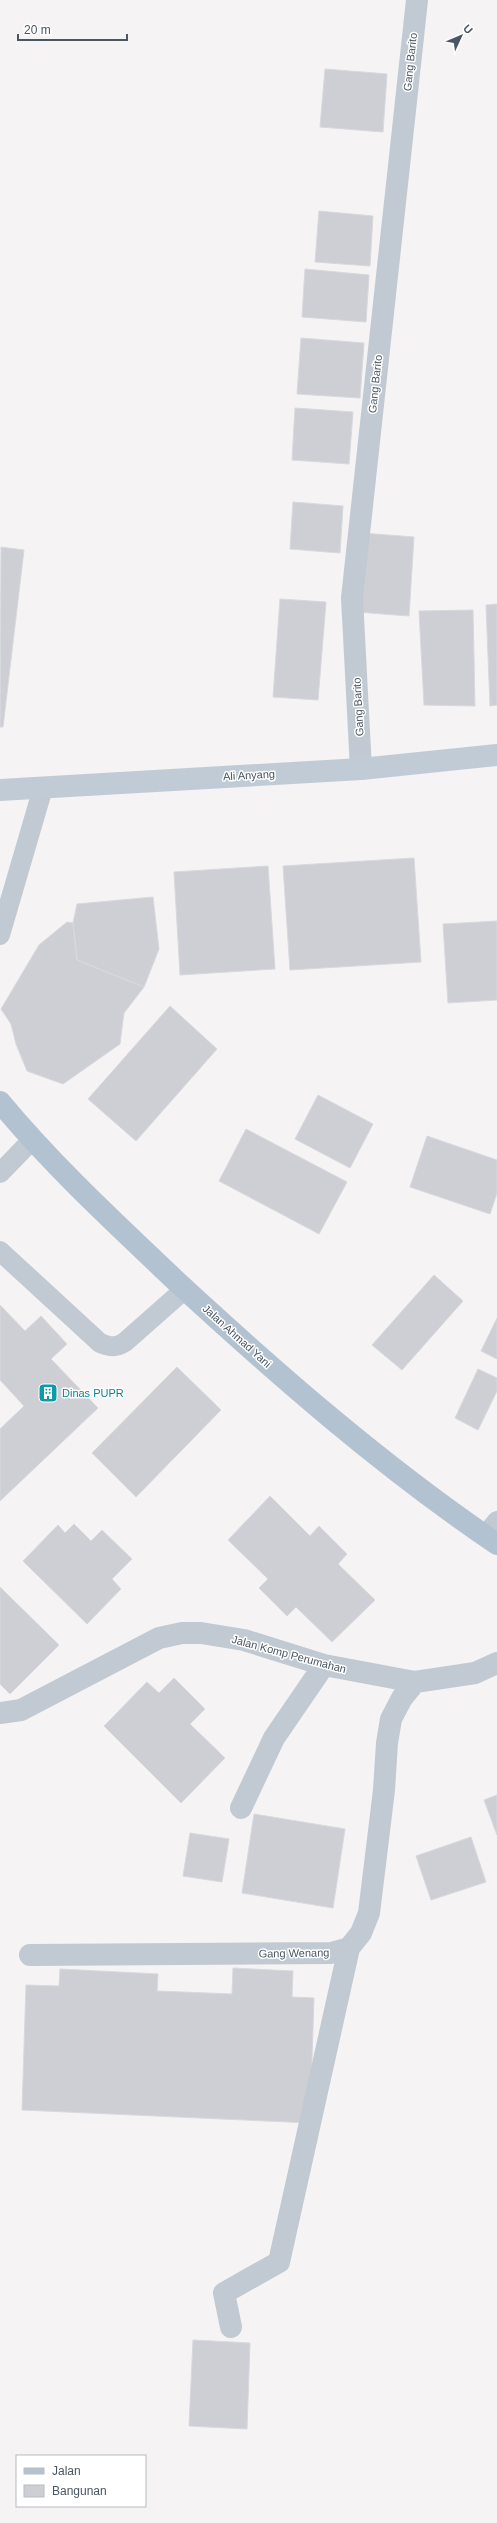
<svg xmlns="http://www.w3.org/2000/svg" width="497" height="2523" font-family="Helvetica,sans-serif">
  <rect width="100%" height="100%" fill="#f5f3f3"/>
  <path fill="#cdcfd5" stroke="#d7d9de" d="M325,69L387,74L383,132L320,127Z
    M319,211L373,216L370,266L315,262Z
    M305,269L369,275L366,322L302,317Z
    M301,338L364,343L360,398L297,394Z
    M295,408L353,412L349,464L292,460Z
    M293,502L343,506L340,553L290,549Z
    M362,533L414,537L409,616L357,612Z
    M1,547L24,550L3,727H0Z
    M280,599L326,602L318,700L273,697Z
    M497,604V705L490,706L486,605Z
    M473,610L475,706L424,705L419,611Z
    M414,858L421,962L290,970L283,866Z
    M268,866L275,969L180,975L174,872Z
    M153,897L159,949L144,987L77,960L73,923L77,904Z
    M497,921V1000L448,1003L443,924Z
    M67,922L73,923L77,960L144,987L124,1013L120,1044L63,1084L27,1071L16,1044L11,1024L1,1009L39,945Z
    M170,1006L217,1049L136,1141L88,1099Z
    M318,1095L373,1124L350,1168L295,1139Z
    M246,1129L347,1182L319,1234L219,1181Z
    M427,1136L497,1160V1193L490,1214L410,1187Z
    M434,1275L463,1301L402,1370L372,1345Z
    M0,1305L25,1331L41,1316L67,1344L51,1359L98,1408L0,1501V1429L24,1406L0,1380Z
    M497,1318V1359L481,1351Z
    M177,1367L221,1410L136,1497L92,1453Z
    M478,1369L497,1378V1391L478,1430L455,1418Z
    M270,1496L310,1536L319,1526L347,1554L338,1564L375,1600L332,1642L296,1607L287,1616L259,1588L268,1579L228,1540Z
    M74,1524L91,1541L102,1530L132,1559L112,1579L121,1589L87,1624L23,1561L58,1525L65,1533Z
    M0,1587L59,1645L10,1694L0,1684Z
    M174,1678L205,1709L190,1724L225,1758L181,1803L104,1726L147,1682L159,1693Z
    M497,1795V1835L484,1800Z
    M254,1814L345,1829L333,1908L242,1893Z
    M190,1833L229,1839L222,1882L183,1876Z
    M471,1837L486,1882L431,1900L416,1856Z
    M233,1968L293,1971L292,1997L314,1998L310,2123L22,2110L26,1985L59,1986L60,1969L158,1974L157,1991L232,1994Z
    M193,2340L250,2343L247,2429L189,2426Z"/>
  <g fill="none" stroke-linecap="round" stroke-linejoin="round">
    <path stroke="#c1cad2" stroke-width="20" d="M0,935L43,788
      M0,1173L32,1140
      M0,1251L100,1343C110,1347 116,1348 125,1342L185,1289
      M485,1536L497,1521"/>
    <path stroke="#c1cad2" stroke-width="22" d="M361,769L352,598L417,0
      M0,1713L21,1710L159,1638L182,1633H201L244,1640L324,1665L415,1682L475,1673L497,1663
      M241,1808L274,1738L324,1665
      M30,1955L331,1953L349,1948L361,1933L369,1913L384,1790L387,1743L391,1719L402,1698L415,1682
      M231,2327L224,2293L279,2262L349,1948"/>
    <path stroke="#c1cbd6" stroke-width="22" d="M0,790L361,769L497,755"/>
    <path stroke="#b3c2d1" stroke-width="22" d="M0,1102C54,1167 115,1223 176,1281C278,1375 382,1466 497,1544"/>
  </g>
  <defs>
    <symbol id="building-square" viewBox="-11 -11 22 22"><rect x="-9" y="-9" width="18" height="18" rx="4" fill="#0f9aa8" stroke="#fff"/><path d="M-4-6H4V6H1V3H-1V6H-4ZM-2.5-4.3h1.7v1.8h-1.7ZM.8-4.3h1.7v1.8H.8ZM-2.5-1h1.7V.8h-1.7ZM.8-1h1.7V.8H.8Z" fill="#fff"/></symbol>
  </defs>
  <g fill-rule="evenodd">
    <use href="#building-square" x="37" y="1382" width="22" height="22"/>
  </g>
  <g text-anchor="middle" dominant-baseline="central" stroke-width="3" stroke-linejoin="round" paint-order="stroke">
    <g font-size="11" fill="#4a5661" stroke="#fff">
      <text transform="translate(410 62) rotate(-84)">Gang Barito</text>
      <text transform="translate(375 384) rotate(-84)">Gang Barito</text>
      <text transform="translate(358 707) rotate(-93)">Gang Barito</text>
      <text transform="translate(249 775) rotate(-3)">Ali Anyang</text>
      <text transform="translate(237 1336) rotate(42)">Jalan Ahmad Yani</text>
      <text transform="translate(289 1654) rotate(15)">Jalan Komp Perumahan</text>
      <text transform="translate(294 1953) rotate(-1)">Gang Wenang</text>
    </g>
    <g font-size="11" fill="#0d838f" stroke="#fff" text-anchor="start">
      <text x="62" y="1393">Dinas PUPR</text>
    </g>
  </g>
  <rect x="16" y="2455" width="130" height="52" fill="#ffffff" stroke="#b7bbc0"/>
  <rect x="24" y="2468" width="20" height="6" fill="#b3c2d1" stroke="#b7bbc0"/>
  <text x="52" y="2475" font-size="12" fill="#4a5661">Jalan</text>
  <rect x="24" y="2485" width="20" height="12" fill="#cdcfd5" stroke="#b7bbc0"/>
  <text x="52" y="2495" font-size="12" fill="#4a5661">Bangunan</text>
  <g transform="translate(461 36) rotate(46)" stroke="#ffffff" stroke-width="3" paint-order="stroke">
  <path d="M0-3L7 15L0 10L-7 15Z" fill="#4a5661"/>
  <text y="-6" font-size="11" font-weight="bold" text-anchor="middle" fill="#4a5661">U</text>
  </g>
  <path d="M18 34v6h109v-6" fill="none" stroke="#4a5661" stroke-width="2"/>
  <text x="24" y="34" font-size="12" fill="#4a5661" stroke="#ffffff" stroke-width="3" paint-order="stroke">20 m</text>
</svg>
